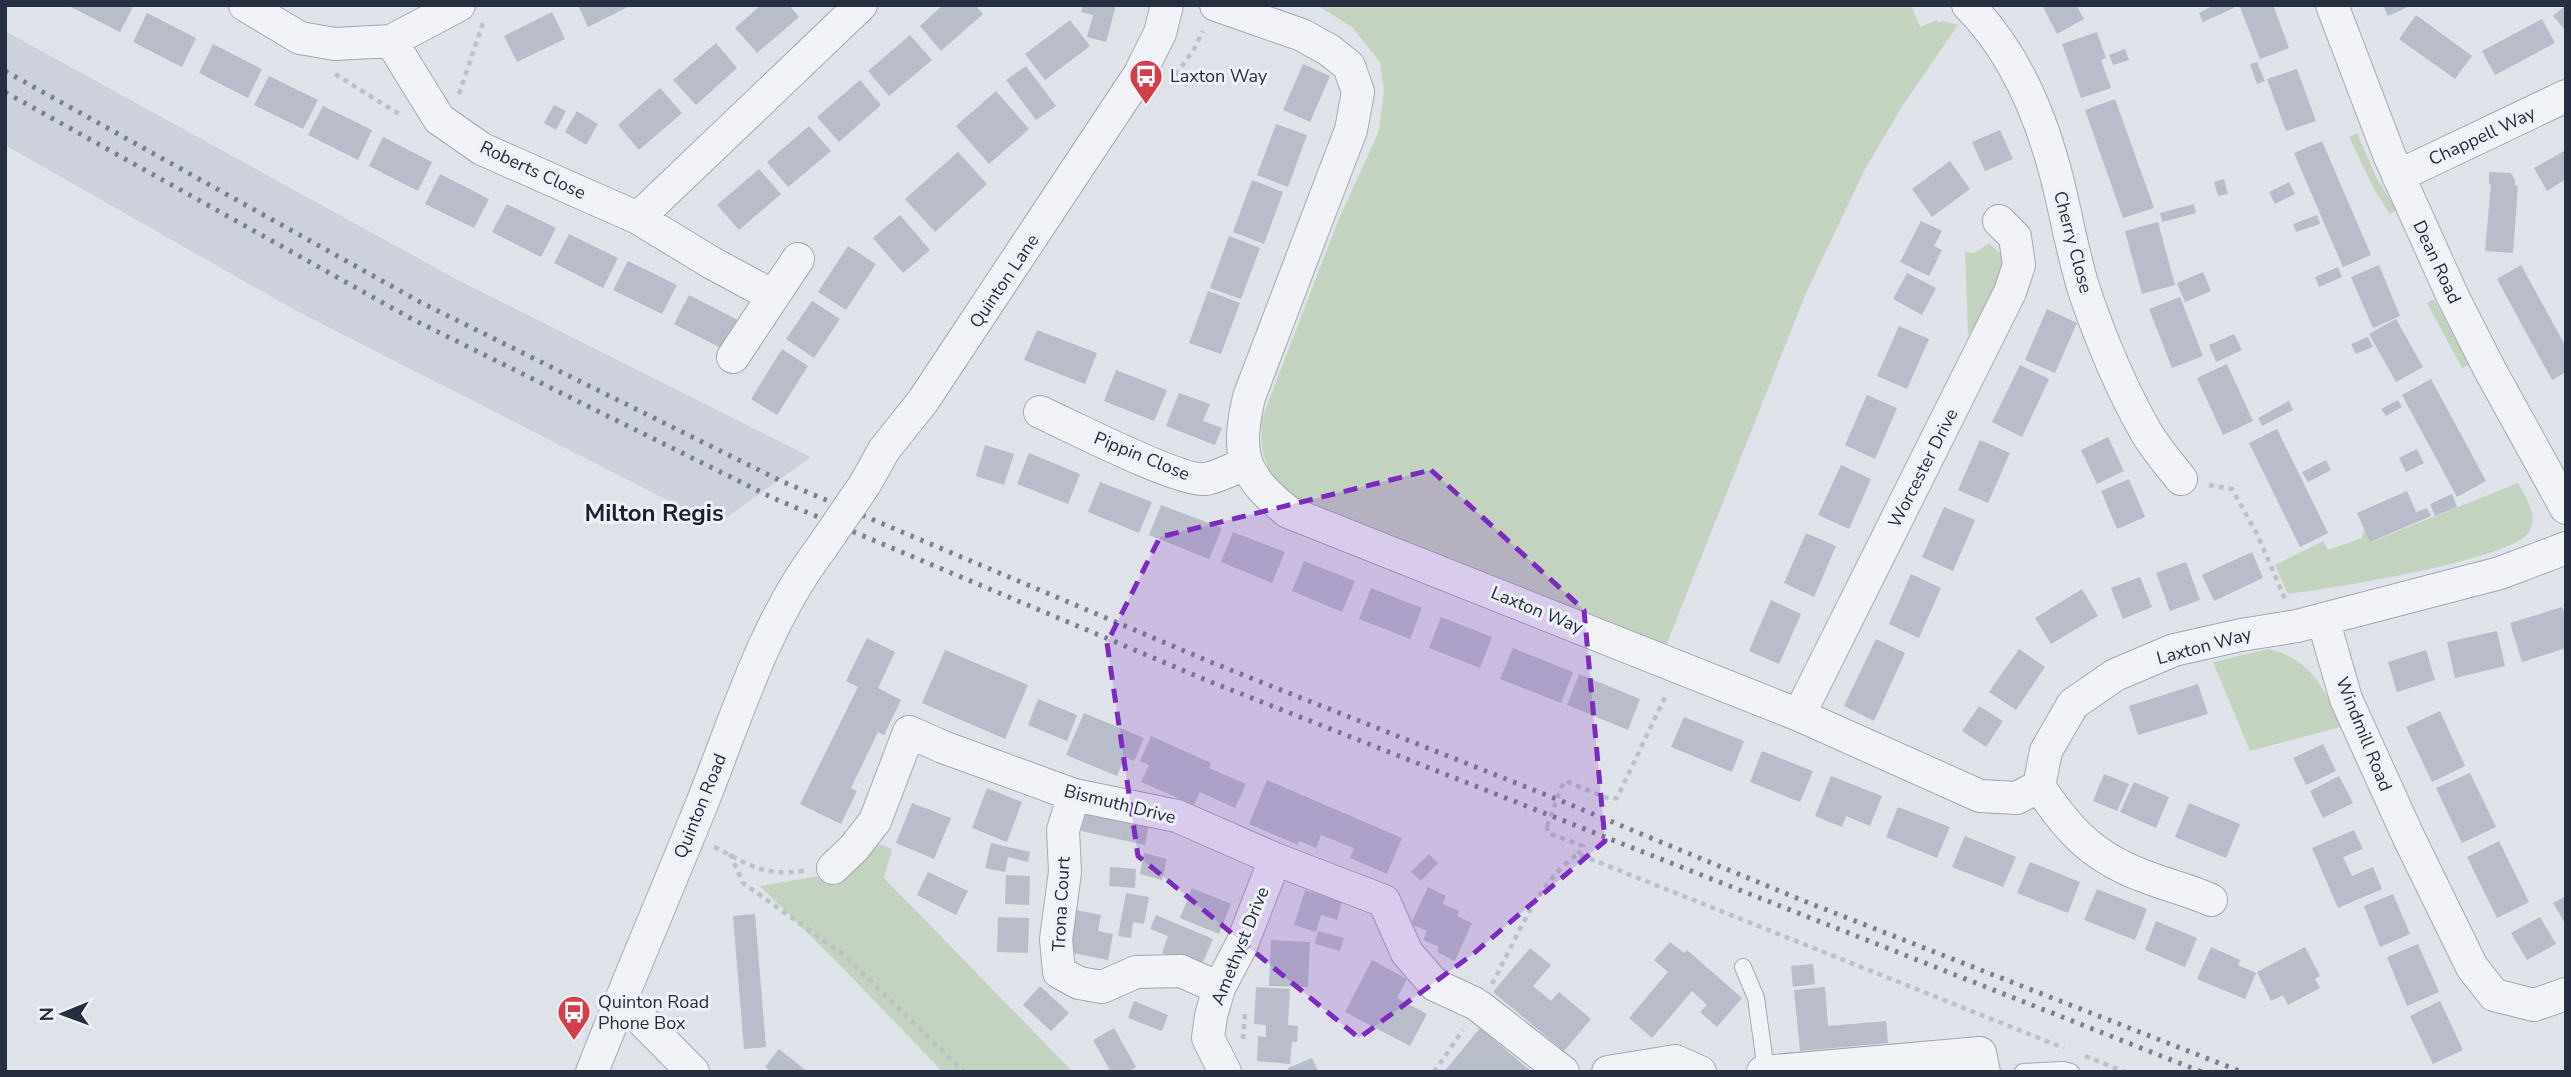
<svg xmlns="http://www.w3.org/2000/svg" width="2571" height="1077" font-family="'Nunito Sans',sans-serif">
  <rect width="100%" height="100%" fill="#dfe2e9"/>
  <path fill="#cdd1db" d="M5,31L456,279L811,457L716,525L293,309L5,145Z"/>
  <path fill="#c3d3bf" d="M1317,5H1911L1920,27L1938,20L1936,23L1942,21L1958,25L1903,105L1865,169L1806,293L1666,646L1296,502L1271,477L1262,450L1261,421L1338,221L1379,131L1384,90L1380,62L1352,27Z
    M2357,133L2377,179L2397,210L2390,214L2375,191L2349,137Z
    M1989,243L2006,259L1978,338L1968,334L1965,252L1974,253Z
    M2434,299L2469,365L2462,368L2427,303Z
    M2518,483C2526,498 2539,515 2529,532C2512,560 2327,589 2288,594L2275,565L2323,541L2328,550L2362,538L2364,529L2371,542Z
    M2269,649C2312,660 2325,688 2340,727L2250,751L2213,662Z
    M874,842L892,849L884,878L1073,1072H943L835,960L760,886L837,873Z"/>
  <path fill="#b9bdc9" d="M72,5H134L120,32L71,7Z
    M578,5H632L588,27Z
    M761,5H789L799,17L757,53L735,28Z
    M943,5H975L983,14L941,51L920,26Z
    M1083,5H1116L1106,42L1087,37L1093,15L1081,12Z
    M2042,5H2076L2084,19L2057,34Z
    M2214,5H2233L2234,8L2203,22L2199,13Z
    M2244,5H2273L2289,48L2260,59L2240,7Z
    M2383,5H2412L2388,16Z
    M2566,5V31L2553,16Z
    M552,12L565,39L517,62L504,36Z
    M147,13L196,38L182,67L133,42Z
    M2416,15L2472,56L2455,79L2399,39Z
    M2542,19L2555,43L2495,75L2482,51Z
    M1070,20L1090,46L1045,80L1025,54Z
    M2097,32L2106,58L2101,60L2111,88L2081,98L2062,44Z
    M910,35L932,60L889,96L868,71Z
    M716,43L737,68L696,105L673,80Z
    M213,44L262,69L248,98L199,73Z
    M2125,49L2129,60L2113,65L2109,55Z
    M2257,62L2265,81L2257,84L2250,64Z
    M1303,64L1330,76L1310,122L1283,110Z
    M1026,66L1056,106L1036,120L1006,80Z
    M2297,69L2316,121L2286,131L2267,79Z
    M269,76L318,100L303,129L254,105Z
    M860,80L881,105L839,142L817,117Z
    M660,88L682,113L639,150L618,125Z
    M996,91L1029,129L989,164L956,126Z
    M2115,99L2154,208L2123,218L2085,110Z
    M554,105L566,111L556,130L544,123Z
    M323,106L372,130L358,160L308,135Z
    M577,111L598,124L586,145L565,132Z
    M1276,124L1307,135L1288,187L1257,175Z
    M809,126L831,151L788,187L767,162Z
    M2000,130L2013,159L1985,171L1972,142Z
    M383,137L432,162L418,191L369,166Z
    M2322,141L2371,255L2343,267L2294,153Z
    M2566,150V179L2547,191L2534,168Z
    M958,152L987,184L935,232L905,199Z
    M1950,161L1970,189L1932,217L1912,189Z
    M759,169L781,194L739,230L717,205Z
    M2489,172L2511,173L2515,180V185L2518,186L2513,253L2485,251L2491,184H2489Z
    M440,174L489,199L474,228L425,204Z
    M2224,179L2228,194L2218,196L2214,182Z
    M1252,180L1283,192L1264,244L1233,232Z
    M2289,182L2295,194L2275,204L2269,192Z
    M507,204L556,228L541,257L492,232Z
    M2194,204L2196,213L2162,222L2160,213Z
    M900,215L930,250L903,273L873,238Z
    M2317,215L2320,224L2296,232L2293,224Z
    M1921,221L1942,231L1934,246L1942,250L1929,276L1900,262Z
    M2158,222L2175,285L2142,294L2125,231Z
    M569,234L618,258L603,288L554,263Z
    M1229,236L1260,248L1241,299L1210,288Z
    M848,246L876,264L846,310L818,292Z
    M628,261L677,285L662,314L613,290Z
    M2379,265L2400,316L2373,328L2351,277Z
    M2521,265L2566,347V372L2552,380L2497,279Z
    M2338,267L2342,277L2319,287L2315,277Z
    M2203,272L2211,291L2185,302L2177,283Z
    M1907,273L1936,288L1922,315L1893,299Z
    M1208,291L1240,303L1221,354L1189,343Z
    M689,295L738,320L723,349L674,324Z
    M2180,297L2203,356L2172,368L2149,309Z
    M812,301L840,319L814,358L786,339Z
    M2047,309L2077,323L2055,373L2025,360Z
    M2396,319L2423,367L2396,382L2369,334Z
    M1899,326L1929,339L1907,389L1877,376Z
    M1037,330L1097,353L1085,384L1024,360Z
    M2234,334L2242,350L2216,362L2209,345Z
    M2368,337L2373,347L2356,354L2351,344Z
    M782,349L808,366L777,415L751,399Z
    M2227,364L2253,421L2223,435L2197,378Z
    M2020,365L2049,379L2022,437L1992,422Z
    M1116,370L1167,390L1154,421L1104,401Z
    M2431,379L2486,481L2457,497L2402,395Z
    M1179,393L1210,404L1203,421L1222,428L1215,445L1166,426Z
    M1867,395L1897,408L1875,459L1845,445Z
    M2398,400L2402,407L2386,416L2381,409Z
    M2289,401L2293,410L2262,426L2258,418Z
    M2277,429L2328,533L2300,547L2249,443Z
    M2108,437L2124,471L2097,484L2081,450Z
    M1980,440L2010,453L1988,503L1958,490Z
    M985,445L1014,454L1004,485L976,476Z
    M2417,449L2424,463L2406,472L2399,458Z
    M1029,453L1080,474L1068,504L1017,484Z
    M2326,460L2331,470L2308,482L2302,472Z
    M1841,465L1871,479L1849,529L1818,515Z
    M2129,479L2145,517L2117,529L2101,491Z
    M1100,482L1152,502L1139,533L1088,512Z
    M2407,491L2416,512L2427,508L2431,516L2370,542L2357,513Z
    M2452,494L2457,507L2435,516L2430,504Z
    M1161,505L1222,528L1209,559L1149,535Z
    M1944,507L1975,520L1953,571L1922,557Z
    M1233,532L1285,552L1272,583L1221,562Z
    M1806,533L1836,546L1814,597L1784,583Z
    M2252,552L2263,578L2214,601L2202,575Z
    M1304,561L1355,581L1342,612L1292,591Z
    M2186,562L2200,600L2170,611L2156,573Z
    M1911,574L1941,588L1919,638L1889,624Z
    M2140,577L2152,607L2123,619L2111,588Z
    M1371,588L1422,608L1410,639L1359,619Z
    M2082,589L2098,616L2051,644L2035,618Z
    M1771,600L1801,614L1779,664L1749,651Z
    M2562,607L2566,619V648L2522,662L2510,623Z
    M1441,617L1492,637L1480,668L1429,648Z
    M2497,631L2505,666L2455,678L2447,642Z
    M867,638L895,652L878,688L901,700L884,735L878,732L851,788L857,791L841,824L800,804L858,687L846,681Z
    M1876,639L1905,653L1874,721L1844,706Z
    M1513,648L1573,672L1561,703L1500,679Z
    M2019,649L2045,667L2016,710L1989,692Z
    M945,650L1028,685L1005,739L922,703Z
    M2426,650L2435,680L2397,692L2388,662Z
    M1579,674L1640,699L1628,730L1567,705Z
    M2198,684L2208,714L2138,735L2129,706Z
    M1038,699L1077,715L1067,741L1028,725Z
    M1979,706L2003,721L1986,747L1962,731Z
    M2440,711L2465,766L2432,782L2406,727Z
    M1084,713L1144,738L1134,761L1125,757L1117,776L1066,755Z
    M1684,717L1744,741L1732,772L1671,747Z
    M1151,736L1211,763L1209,768L1246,784L1235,808L1200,792L1194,805L1141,782L1149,765L1140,761Z
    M2323,744L2336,771L2306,785L2293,758Z
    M1762,751L1813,771L1800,802L1750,782Z
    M2470,773L2496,827L2462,843L2436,788Z
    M2104,774L2129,784L2117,811L2093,801Z
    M1831,776L1882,796L1870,826L1846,816L1842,827L1815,816Z
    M2339,776L2353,803L2323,818L2310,791Z
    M1267,780L1402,838L1387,874L1350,858L1354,848L1321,835L1316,848L1299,841L1298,845L1249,824Z
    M2134,782L2169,797L2156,828L2120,812Z
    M987,788L1022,802L1007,842L972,828Z
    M912,803L951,818L934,859L896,843Z
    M2189,803L2240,824L2226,858L2175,837Z
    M1898,807L1950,827L1937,858L1886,837Z
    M1086,809L1149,823L1145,845L1081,831Z
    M2354,830L2363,849L2343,857L2352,876L2373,867L2382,889L2338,908L2312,848Z
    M1965,836L2016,857L2003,887L1952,867Z
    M2499,841L2529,902L2497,918L2467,857Z
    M991,843L1030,852L1028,862L1008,857L1005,872L985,868Z
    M1144,853L1167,859L1162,880L1140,874Z
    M1429,854L1438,863L1421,881L1411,872Z
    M2030,862L2080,882L2068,913L2017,893Z
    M1110,867L1136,869L1135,888L1109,886Z
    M928,872L968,891L956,915L917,895Z
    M1006,875L1030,876L1029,905L1005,904Z
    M1428,887L1446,896L1443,904L1459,911L1457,916L1472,923L1455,961L1437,952L1439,947L1423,940L1427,931L1411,924Z
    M1192,888L1231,904L1219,934L1180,918Z
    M2097,889L2147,909L2135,940L2084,920Z
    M1305,890L1342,902L1337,920L1321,915L1316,932L1294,925Z
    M1126,893L1149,897L1144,924L1133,922L1131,938L1118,936Z
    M2393,894L2410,934L2380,947L2364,906Z
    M2566,896V925L2553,903Z
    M1076,910L1101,915L1098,931L1113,934L1108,960L1068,952Z
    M755,914L766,1047L744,1049L733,916Z
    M1156,915L1213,939L1200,969L1162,953L1168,936L1150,929Z
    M998,917L1029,918L1028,953L997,952Z
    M2540,917L2556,944L2527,960L2511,933Z
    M2156,921L2197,938L2185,967L2145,950Z
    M1318,931L1344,938L1340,951L1315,944Z
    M1271,940L1310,942L1308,987L1269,986Z
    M1670,942L1684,953L1687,950L1742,998L1717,1027L1700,1012L1707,1005L1692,991L1652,1038L1629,1018L1668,972L1654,960Z
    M2418,944L2439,992L2407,1006L2387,957Z
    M2211,947L2240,960L2238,965L2256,973L2245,999L2197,979Z
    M2305,947L2320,976L2315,979L2320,988L2288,1005L2283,995L2271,1001L2257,972Z
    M1530,948L1551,965L1533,986L1551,1001L1559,992L1591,1019L1564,1051L1493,992Z
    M1372,960L1407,979L1397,998L1427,1014L1410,1046L1345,1012Z
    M1813,964L1815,984L1793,987L1791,966Z
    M1040,986L1069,1013L1051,1031L1023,1005Z
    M1256,987L1290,989L1288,1025L1298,1026L1297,1042H1292L1290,1064L1257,1061L1258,1036L1266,1037V1025L1254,1024Z
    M1825,987L1828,1026L1886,1021L1888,1043L1800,1051L1794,990Z
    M1134,1001L1168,1015L1162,1031L1128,1018Z
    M2440,1001L2463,1050L2433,1064L2410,1016Z
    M1114,1028L1136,1067L1127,1072H1111L1093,1040Z
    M1480,1028L1532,1072H1481L1478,1070L1477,1072H1444Z
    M779,1049L808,1072H772L765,1067Z
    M1312,1058L1318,1071L1289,1072L1288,1068Z"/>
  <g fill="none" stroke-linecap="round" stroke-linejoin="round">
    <defs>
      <path id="lane" d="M1743,967L1756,998L1766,1071
        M2023,1072L2063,1070L2071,1072"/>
      <path id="street" d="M245,5L300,38L335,44L391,41L459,5
        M1216,5L1302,35L1329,50L1349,66L1358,92L1351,130L1249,397C1236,455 1242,475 1288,512L1799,715L1980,796L2017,798L2039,786L2046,751L2073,704L2115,675L2174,650L2241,635L2297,626L2500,573L2566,548
        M1968,5C2011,48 2038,109 2054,167C2066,210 2072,255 2086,296C2102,342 2122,390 2146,432C2156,449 2169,464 2181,479
        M2332,5L2390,157L2453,297L2490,370L2566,508
        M391,41L439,119L482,149L638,218L712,263L773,296
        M2398,176L2566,96
        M638,218L861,5
        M733,357L798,259
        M1040,412C1069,425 1181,483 1206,479C1220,476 1233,469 1246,463
        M865,484L884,450L923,401L1139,75L1160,33L1167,5
        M2323,619L2346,699L2409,838L2472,967L2494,995L2534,1005L2566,994
        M1799,715L2010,292L2019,265L2015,237L1999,221
        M2039,786C2069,832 2095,859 2149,878C2170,886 2191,891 2211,900
        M1074,795L1063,830L1065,872L1056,939L1059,972L1079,983L1102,987L1136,972L1181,971L1219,988
        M833,868L854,848L875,821L909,732L943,747L1074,795L1177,816L1275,859L1384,901L1407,953L1435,985L1474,1003
        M621,999L693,1072
        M1480,1007L1563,1072
        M592,1072C627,983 665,895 701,806C736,719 764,623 822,547
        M1225,1072L1208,1038L1211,1016L1219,988L1242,944L1275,859
        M1608,1072L1675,1061L1700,1072
        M1763,1072L1980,1053L1984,1072"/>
    </defs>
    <use href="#lane" stroke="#a4a8b3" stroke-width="18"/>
    <use href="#street" stroke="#a4a8b3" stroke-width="34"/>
    <path stroke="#bcc0c7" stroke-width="4.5" stroke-dasharray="5 5" stroke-linecap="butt" d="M335,74L399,114
      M1170,83L1194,49L1203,31
      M459,94L483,23
      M2209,485L2232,489L2257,534L2285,599
      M1561,788L1565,781L1610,799L1617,798L1667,693
      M1547,826L1548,833L1583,846L1578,854
      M714,847C751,865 761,876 804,871
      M730,854L743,883L844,955L964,1072
      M1492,984C1516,940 1537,882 1578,854L2064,1048
      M1243,1039L1245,1013
      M2085,1056L2125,1072
      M1434,1072L1463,1030"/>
    <use href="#lane" stroke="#f1f3f7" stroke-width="16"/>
    <use href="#street" stroke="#f1f3f7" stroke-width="32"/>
    <path stroke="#788093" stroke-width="5" stroke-dasharray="3.5 7" stroke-linecap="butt" d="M5,71L420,302L781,481L1213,663L1559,800L1804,901L2242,1072
      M5,92L412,319L773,498L1206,680L2202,1072"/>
    <defs>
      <path id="street-bridge" d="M822,547L865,484"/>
    </defs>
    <use href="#street-bridge" stroke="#a4a8b3" stroke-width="34" stroke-linecap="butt"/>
    <path stroke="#bcc0c7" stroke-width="4.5" stroke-dasharray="5 5" stroke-linecap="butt" d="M1547,826L1561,788"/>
    <use href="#street-bridge" stroke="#f1f3f7" stroke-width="32"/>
  </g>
  <path fill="#7b2cbf" fill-opacity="0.2" stroke="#7b2cbf" stroke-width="5" stroke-dasharray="14 9" stroke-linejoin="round" d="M1431,470L1584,610L1605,841L1473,954L1359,1038L1138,856L1107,643L1160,537Z"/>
  <defs>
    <symbol id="bus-pin" viewBox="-11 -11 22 30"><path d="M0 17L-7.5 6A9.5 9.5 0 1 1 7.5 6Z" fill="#d23f4a" stroke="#eef1f6"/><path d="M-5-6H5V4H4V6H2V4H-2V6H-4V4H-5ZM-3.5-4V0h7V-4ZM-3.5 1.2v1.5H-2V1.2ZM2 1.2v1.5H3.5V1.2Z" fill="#fff"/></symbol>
  </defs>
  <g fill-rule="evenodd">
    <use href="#bus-pin" x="1127" y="57" width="38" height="52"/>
    <use href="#bus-pin" x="555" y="993" width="38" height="52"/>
  </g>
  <g text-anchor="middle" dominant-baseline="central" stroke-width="6" stroke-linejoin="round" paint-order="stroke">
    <g font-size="18" fill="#272e40" stroke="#eef1f6" text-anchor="start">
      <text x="1170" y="76">Laxton Way</text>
      <text x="598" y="1002">Quinton Road<tspan x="598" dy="21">Phone Box</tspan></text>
    </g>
    <g font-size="18" fill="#272e40" stroke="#eef1f6">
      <text transform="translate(2482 136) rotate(-25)">Chappell Way</text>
      <text transform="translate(533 170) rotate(25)">Roberts Close</text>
      <text transform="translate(2073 242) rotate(75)">Cherry Close</text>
      <text transform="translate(2437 262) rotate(65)">Dean Road</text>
      <text transform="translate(1004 281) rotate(-56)">Quinton Lane</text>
      <text transform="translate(1142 456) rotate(22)">Pippin Close</text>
      <text transform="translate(1923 468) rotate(-63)">Worcester Drive</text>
      <text transform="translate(1537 610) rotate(22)">Laxton Way</text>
      <text transform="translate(2204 646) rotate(-15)">Laxton Way</text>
      <text transform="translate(2364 734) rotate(68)">Windmill Road</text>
      <text transform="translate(1120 804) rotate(14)">Bismuth Drive</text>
      <text transform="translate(700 806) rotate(-68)">Quinton Road</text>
      <text transform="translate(1061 904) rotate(-87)">Trona Court</text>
      <text transform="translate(1240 946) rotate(-68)">Amethyst Drive</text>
    </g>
    <g font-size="24" font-weight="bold" fill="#192031" stroke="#eef1f6">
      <text x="654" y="513">Milton Regis</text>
    </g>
  </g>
  <rect width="2571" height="1077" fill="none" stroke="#272e40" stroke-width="14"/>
  <g transform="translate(63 1014) rotate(269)" stroke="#eef1f6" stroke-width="5" paint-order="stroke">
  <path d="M0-5L12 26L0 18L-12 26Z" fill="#272e40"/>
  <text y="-10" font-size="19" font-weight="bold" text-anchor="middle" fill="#272e40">N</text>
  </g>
</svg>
